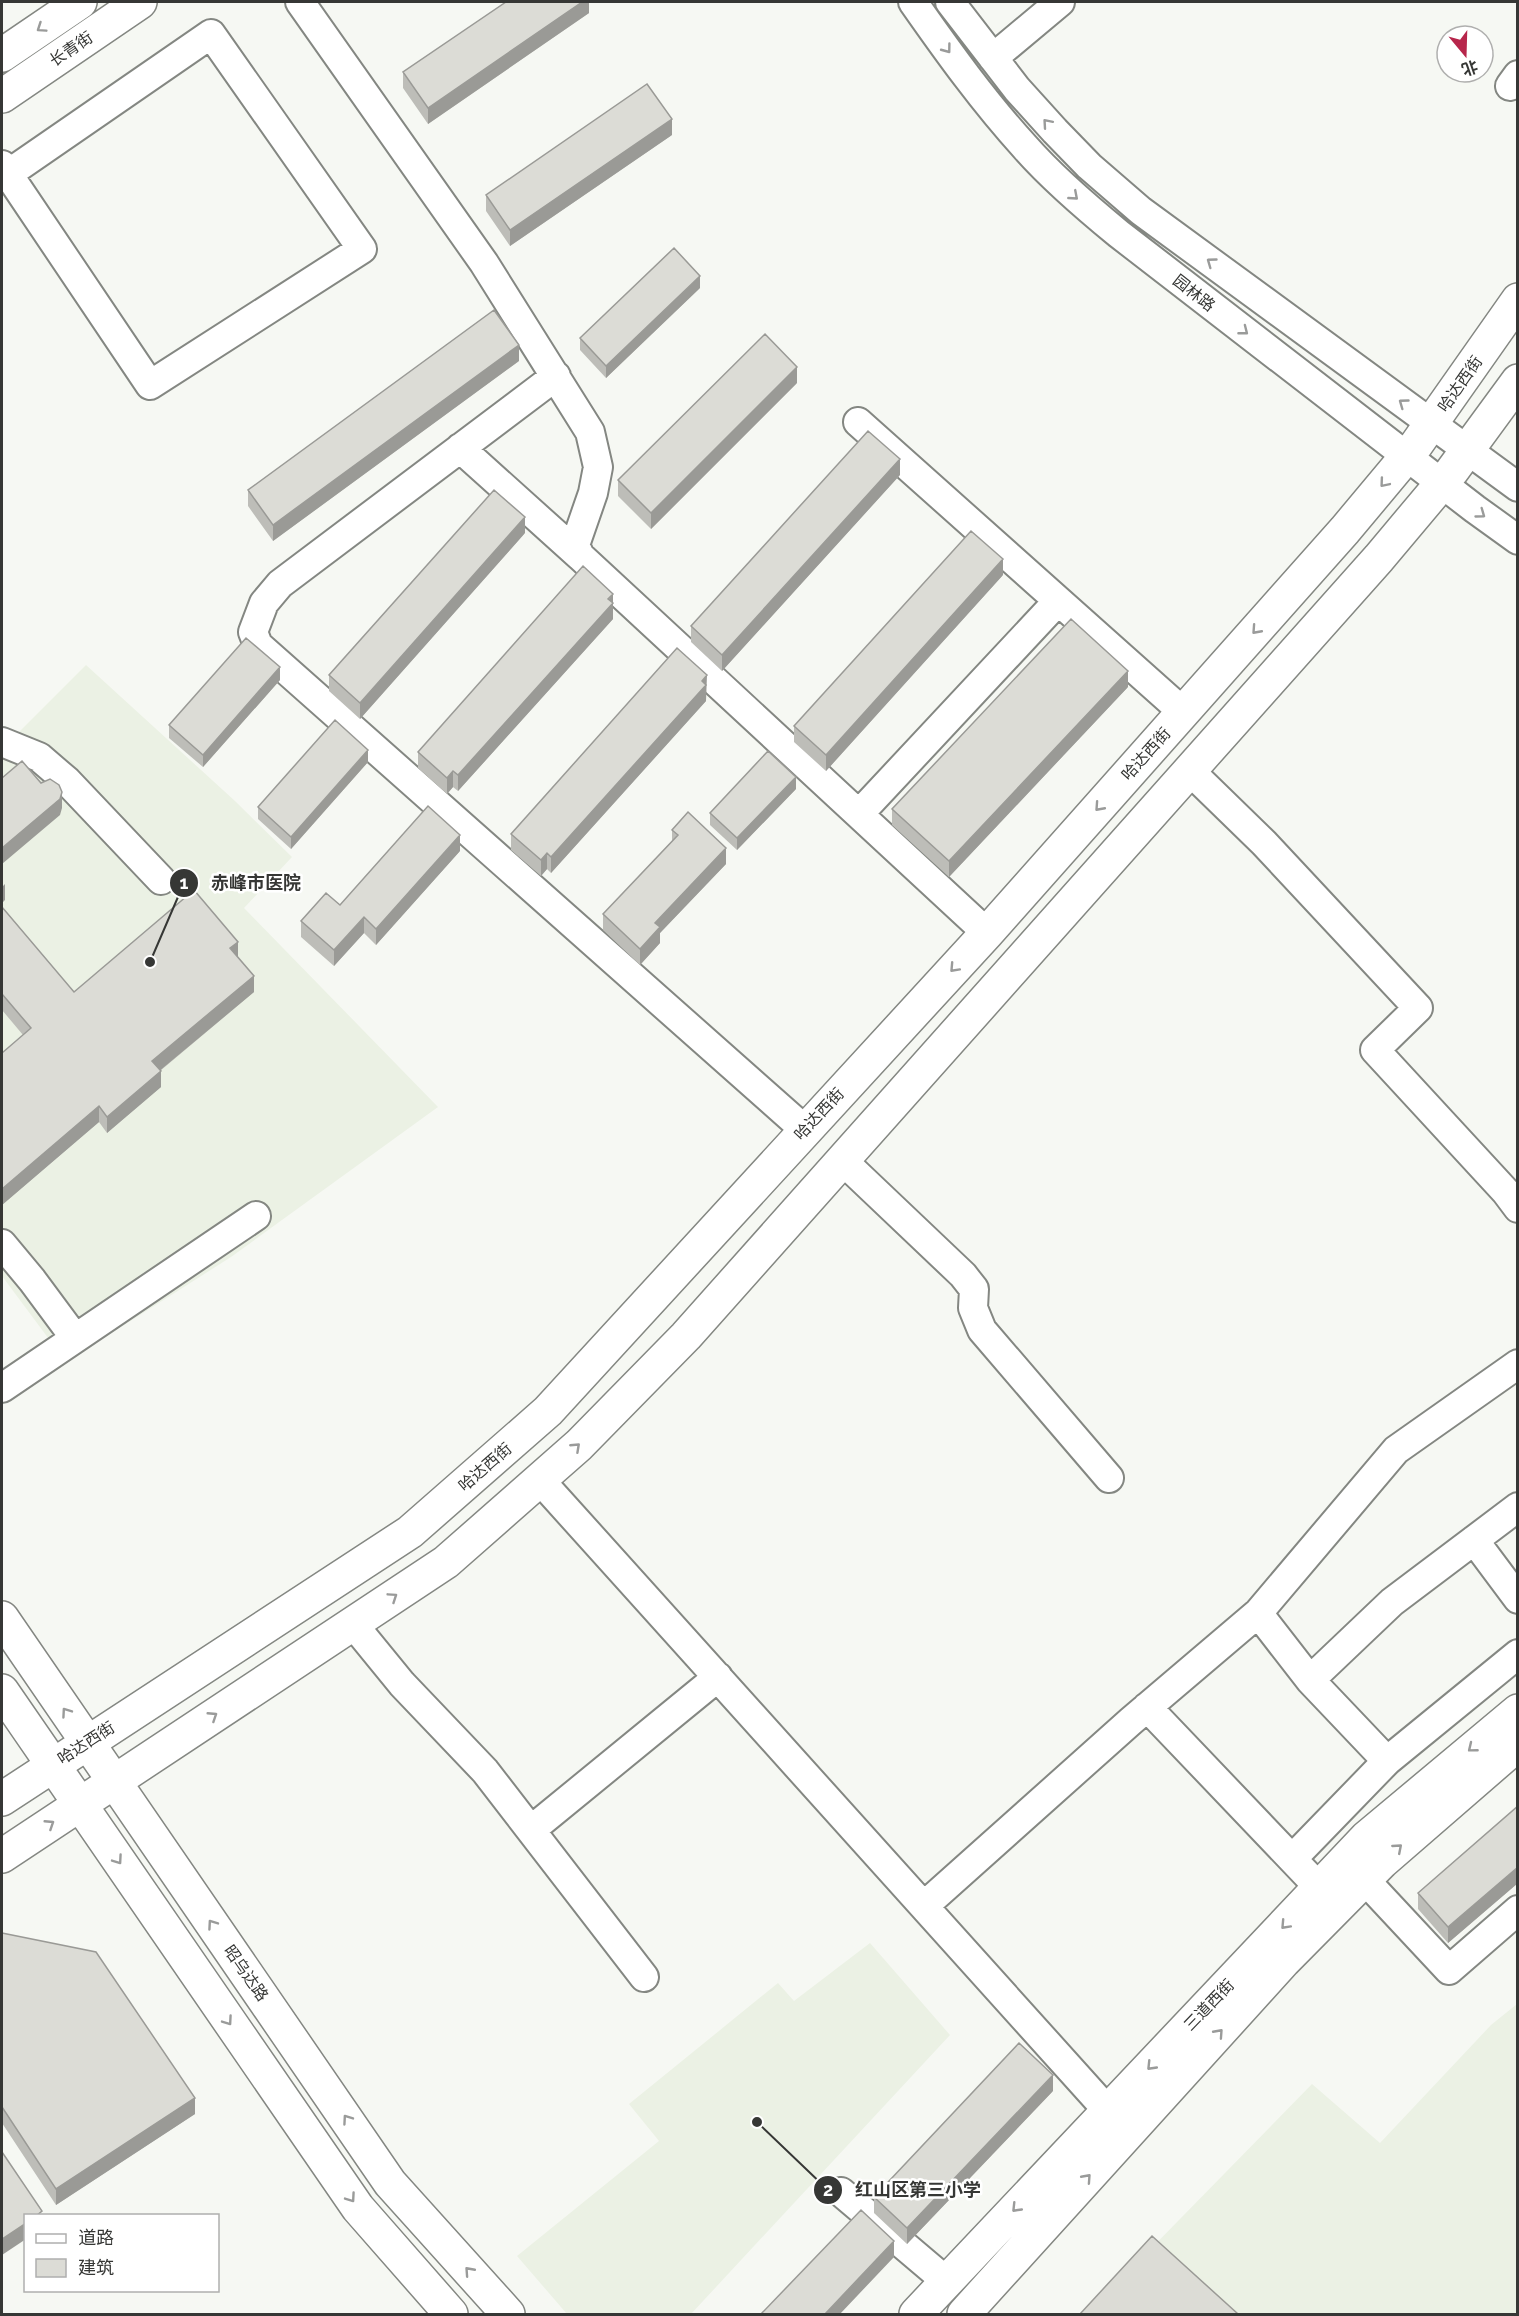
<svg xmlns="http://www.w3.org/2000/svg" width="1519" height="2316" font-family="Raleway,'Noto Sans SC',sans-serif">
  <rect width="100%" height="100%" fill="#f6f8f3"/>
  <path fill="#ebf1e4" d="M86,665L235,801L292,857L244,908L438,1107L231,1257L66,1362L2,1276V733L17,734Z
    M870,1943L950,2035L691,2314H567L517,2256L659,2141L629,2104L778,1983L794,2001Z
    M1517,2004V2314H1087L1312,2084L1380,2143L1491,2025Z"/>
  <g fill="none" stroke-linecap="round" stroke-linejoin="round">
    <defs>
      <path id="minor" d="M300,2L484,263L590,432L598,467L593,493L575,545L580,556L987,933
        M913,2C948,52 984,102 1025,147C1053,179 1086,207 1119,234L1475,509L1518,540
        M950,2L1017,89L1055,131L1089,166L1141,211L1518,487
        M993,58L1060,2
        M1510,86L1518,75
        M2,165L150,385L362,249L211,34L8,174
        M556,376L280,584L264,603L253,632L258,645L805,1130
        M858,422L1183,712
        M460,448L580,556
        M2,742L39,757L67,781L161,880
        M1189,770L1264,843L1418,1008L1375,1050L1506,1192L1518,1208
        M859,814L1058,601
        M842,1160L963,1275L974,1289L973,1308L982,1330L1109,1478
        M2,1244L32,1280L75,1338
        M2,1388L256,1216
        M539,1479L1108,2111
        M1474,1540L1518,1599
        M1258,1613L1310,1680L1387,1761
        M353,1624L402,1684L485,1771L644,1977
        M1310,1680L1392,1602L1518,1507
        M1147,1707L1334,1903
        M531,1830L718,1677
        M1292,1859L1387,1761L1518,1654
        M1365,1880L1449,1970L1518,1910
        M924,1906L1131,1721L1258,1613L1396,1450L1518,1364
        M841,2192L946,2281"/>
      <path id="major" d="M2,55L80,2
        M2,96L140,2
        M2,1618L390,2183L508,2314
        M2,1691L358,2208L451,2314
        M2,1799L410,1532L548,1411L987,933L1345,530L1416,445L1518,300
        M2,1856L446,1562L579,1445L686,1336L1379,558L1452,471L1518,381
        M916,2314L1366,1838L1518,1711
        M964,2314L1284,1961L1382,1862L1518,1744"/>
    </defs>
    <use href="#minor" stroke="#848782" stroke-width="32"/>
    <use href="#major" stroke="#848782" stroke-width="36"/>
    <use href="#minor" stroke="#fff" stroke-width="28"/>
    <use href="#major" stroke="#fff" stroke-width="33"/>
  </g>
  <path fill="#bdbdb8" d="M589,2V13L428,124L403,88V72Z
    M672,135L510,246L486,211V195Z
    M700,288L606,378L580,350V338Z
    M519,361L273,541L248,506V490Z
    M797,383L651,529L618,496V480Z
    M900,475L722,671L691,642V626Z
    M525,533L360,719L329,691V675Z
    M1003,575L826,771L794,742V726Z
    M613,610V619L458,791L453,787L447,794L418,768V752Z
    M280,680L203,767L169,738V725Z
    M1128,687L949,877L892,825V809Z
    M707,691L706,692V701L551,873L547,869L541,876L511,850V834Z
    M368,762L291,849L258,819V807Z
    M796,789L737,850L710,825V813Z
    M672,830L726,864L660,933V943L640,965L603,930V914L672,841Z
    M460,851L376,945L364,933L334,966L301,937V921L340,905Z
    M2,907L74,992L238,957L254,992L160,1071L161,1087L107,1133L99,1122L2,1205V1053L23,1035L2,1010Z
    M1518,1806V1883L1448,1943L1418,1909V1893Z
    M2,1933L195,2114L56,2205L2,2123Z
    M1053,2091L907,2244L874,2213V2197Z"/>
  <path fill="#9a9a96" d="M582,2H589V13L428,124V108Z
    M672,119V135L510,246V230Z
    M700,276V288L606,378V366Z
    M519,345V361L273,541V525Z
    M797,367V383L651,529V513Z
    M900,459V475L722,671V655Z
    M525,517V533L360,719V703Z
    M1003,559V575L826,771V755Z
    M613,594V619L458,791V775Z
    M280,667V680L203,767V755Z
    M1128,671V687L949,877V861Z
    M707,675L706,701L551,873V857Z
    M368,750V762L291,849V837Z
    M453,771V787L447,794V778Z
    M796,777V789L737,850V838Z
    M62,792V808L60,815L2,864V848Z
    M460,835V851L376,945V929Z
    M726,848V864L660,933V943L640,965V949L655,923Z
    M547,853V869L541,876V860Z
    M5,884V900L2,903V887Z
    M364,917V933L334,966V950Z
    M238,942V958L230,948Z
    M254,976V992L152,1077V1061Z
    M161,1071V1087L107,1133V1117Z
    M99,1106V1122L2,1205V1189Z
    M1518,1867V1883L1448,1943V1927Z
    M1053,2075V2091L907,2244V2228Z
    M195,2098V2114L56,2205V2189Z
    M26,2223V2239L2,2255V2239Z
    M894,2241V2257L840,2314H825Z"/>
  <path fill="#dcdcd6" stroke="#9a9a96" stroke-width="1.5" d="M506,2H582L428,108L403,72Z
    M647,84L672,119L510,230L486,195Z
    M674,248L700,276L606,366L580,338Z
    M494,310L519,345L273,525L248,490Z
    M765,334L797,367L651,513L618,480Z
    M868,431L900,459L722,655L691,626Z
    M494,490L525,517L360,703L329,675Z
    M971,531L1003,559L826,755L794,726Z
    M583,566L613,594L608,599L613,603L458,775L453,771L447,778L418,752Z
    M1071,619L1128,671L949,861L892,809Z
    M246,638L280,667L203,755L169,725Z
    M677,648L707,675L702,681L706,685L551,857L547,853L541,860L511,834Z
    M335,720L368,750L291,837L258,807Z
    M768,751L796,777L737,838L710,813Z
    M22,761L41,783L50,779L59,785L62,792L60,799L2,848V778Z
    M428,806L460,835L376,929L364,917L334,950L301,921L326,893L340,905Z
    M688,812L726,848L655,923L660,927L640,949L603,914L678,835L672,830Z
    M194,890L238,942L230,948L254,976L152,1061L161,1071L107,1117L99,1106L2,1189V1053L31,1028L2,994V907L74,992Z
    M1518,1806V1867L1448,1927L1418,1893Z
    M2,1933L96,1952L195,2098L56,2189L2,2107Z
    M1019,2043L1053,2075L907,2228L874,2197Z
    M2,2152L42,2211L36,2216H26V2223L2,2239Z
    M861,2210L894,2241L825,2314H761Z
    M1152,2236L1238,2314H1080Z"/>
  <defs><path id="oneway-chevron" d="M-2-3.5L2.5 0L-2 3.5" fill="none" stroke-width="1.6" stroke-linecap="round" stroke-linejoin="round" transform="scale(1.5)"/></defs>
  <g stroke="#9a9b9a">
    <use href="#oneway-chevron" transform="translate(41 28) rotate(146)"/>
    <use href="#oneway-chevron" transform="translate(947 49) rotate(53)"/>
    <use href="#oneway-chevron" transform="translate(1047 123) rotate(-131)"/>
    <use href="#oneway-chevron" transform="translate(1074 196) rotate(41)"/>
    <use href="#oneway-chevron" transform="translate(1211 262) rotate(-144)"/>
    <use href="#oneway-chevron" transform="translate(1244 331) rotate(38)"/>
    <use href="#oneway-chevron" transform="translate(1403 403) rotate(-144)"/>
    <use href="#oneway-chevron" transform="translate(1384 483) rotate(130)"/>
    <use href="#oneway-chevron" transform="translate(1481 514) rotate(36)"/>
    <use href="#oneway-chevron" transform="translate(1256 630) rotate(132)"/>
    <use href="#oneway-chevron" transform="translate(1099 807) rotate(132)"/>
    <use href="#oneway-chevron" transform="translate(954 968) rotate(133)"/>
    <use href="#oneway-chevron" transform="translate(576 1447) rotate(-43)"/>
    <use href="#oneway-chevron" transform="translate(393 1597) rotate(-34)"/>
    <use href="#oneway-chevron" transform="translate(66 1712) rotate(-125)"/>
    <use href="#oneway-chevron" transform="translate(213 1716) rotate(-33)"/>
    <use href="#oneway-chevron" transform="translate(1472 1748) rotate(141)"/>
    <use href="#oneway-chevron" transform="translate(50 1824) rotate(-33)"/>
    <use href="#oneway-chevron" transform="translate(1398 1848) rotate(-41)"/>
    <use href="#oneway-chevron" transform="translate(118 1860) rotate(55)"/>
    <use href="#oneway-chevron" transform="translate(212 1924) rotate(-125)"/>
    <use href="#oneway-chevron" transform="translate(1285 1925) rotate(133)"/>
    <use href="#oneway-chevron" transform="translate(228 2021) rotate(55)"/>
    <use href="#oneway-chevron" transform="translate(1219 2033) rotate(-48)"/>
    <use href="#oneway-chevron" transform="translate(1151 2066) rotate(134)"/>
    <use href="#oneway-chevron" transform="translate(347 2119) rotate(-125)"/>
    <use href="#oneway-chevron" transform="translate(1087 2178) rotate(-48)"/>
    <use href="#oneway-chevron" transform="translate(351 2198) rotate(55)"/>
    <use href="#oneway-chevron" transform="translate(1016 2208) rotate(134)"/>
    <use href="#oneway-chevron" transform="translate(469 2271) rotate(-132)"/>
  </g>
  <g text-anchor="middle" dominant-baseline="central" stroke-width="5" stroke-linejoin="round" paint-order="stroke">
    <g font-size="16" fill="#363735" stroke="#fff">
      <text transform="translate(71 49) rotate(-34)">长青街</text>
      <text transform="translate(1194 293) rotate(38)">园林路</text>
      <text transform="translate(1460 384) rotate(-55)">哈达西街</text>
      <text transform="translate(1146 754) rotate(-48)">哈达西街</text>
      <text transform="translate(819 1114) rotate(-47)">哈达西街</text>
      <text transform="translate(485 1467) rotate(-41)">哈达西街</text>
      <text transform="translate(86 1743) rotate(-33)">哈达西街</text>
      <text transform="translate(246 1973) rotate(55)">昭乌达路</text>
      <text transform="translate(1209 2005) rotate(-46)">三道西街</text>
    </g>
  </g>
  <path fill="none" stroke="#363735" stroke-width="2" d="M150 962L184 883M757 2122L828 2190"/>
  <g fill="#363735" stroke="#fff" stroke-width="2">
    <circle cx="150" cy="962" r="6"/>
    <circle cx="757" cy="2122" r="6"/>
    <circle cx="184" cy="883" r="15"/>
    <circle cx="828" cy="2190" r="15"/>
  </g>
  <g font-size="18" text-anchor="middle" font-weight="bold" fill="#fff">
    <text x="184" y="889">1</text>
    <text x="828" y="2196">2</text>
  </g>
  <g font-size="18" text-anchor="middle" font-weight="bold" fill="#363735" stroke="#fff" stroke-width="5" stroke-linejoin="round" paint-order="stroke">
    <text x="256" y="889">赤峰市医院</text>
    <text x="918" y="2196">红山区第三小学</text>
  </g>
  <rect width="1519" height="2316" fill="none" stroke="#363735" stroke-width="6"/>
  <rect x="24" y="2214" width="195" height="78" fill="#ffffff" stroke="#afafae" stroke-width="1.5"/>
  <rect x="36" y="2234" width="30" height="9" fill="#ffffff" stroke="#afafae" stroke-width="1.5"/>
  <text x="78" y="2244" font-size="18" fill="#363735">道路</text>
  <rect x="36" y="2259" width="30" height="18" fill="#dcdcd6" stroke="#afafae" stroke-width="1.5"/>
  <text x="78" y="2274" font-size="18" fill="#363735">建筑</text>
  <g transform="translate(1465 54) rotate(161)"><circle r="28" fill="#ffffff" stroke="#afafae" stroke-width="1.5"/>
  <path d="M0-4.5L10 22L0 15L-10 22Z" fill="#b7264b"/>
  <text y="-9" font-size="16" font-weight="bold" text-anchor="middle" fill="#363735">北</text>
  </g>
</svg>
